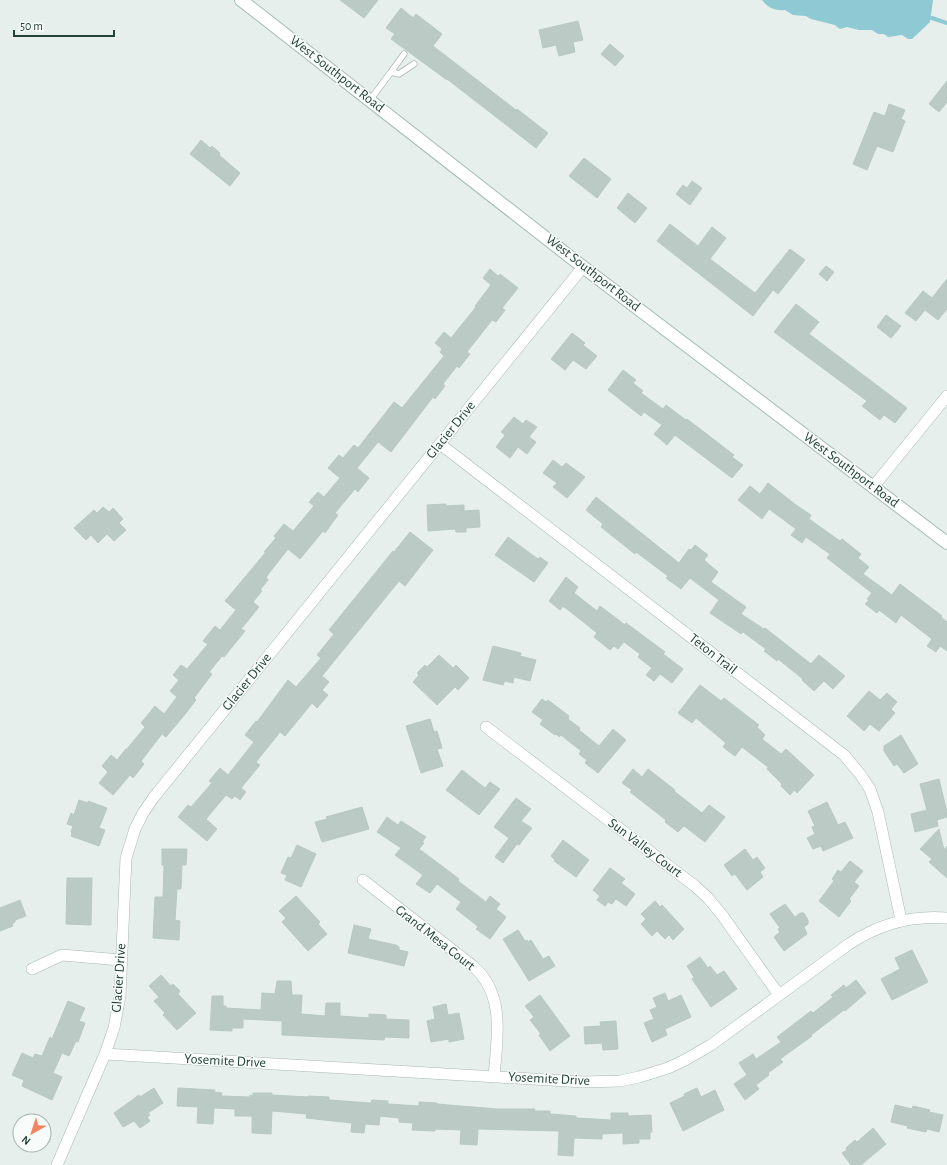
<svg xmlns="http://www.w3.org/2000/svg" width="947" height="1165" font-family="'Alegreya Sans',sans-serif">
  <rect width="100%" height="100%" fill="#e6efeb"/>
  <path fill="#8ec9d4" d="M762,0H933L930,22L912,39H908L902,35L888,37L884,34H878L872,30H859L847,27L840,29L835,25L811,19L806,16L793,15L785,10C775,11 768,8 762,0Z"/>
  <g fill="none" stroke-linecap="round" stroke-linejoin="round">
    <path stroke="#8ec9d4" stroke-width="4" d="M932,18L947,23"/>
  </g>
  <path fill="#bbcac4" stroke="#b8c9c2" d="M340,0H378L364,18Z
    M401,8L413,18L416,14L442,34L433,46L516,110L517,109L548,133L536,148L447,79V80L391,39L395,34L386,28Z
    M578,21L583,40L573,42L575,52L559,56L556,45L543,48L539,30Z
    M610,44L624,56L615,66L601,54Z
    M947,81V102L939,112L929,104Z
    M889,104L905,110L901,119L905,121L893,152L877,146L867,170L853,164L874,112L885,116Z
    M201,140L210,148L212,146L220,153L219,155L240,173L230,186L190,154Z
    M584,158L611,179L597,198L569,176Z
    M692,181L702,188L690,205L676,194L683,185L687,188Z
    M628,193L647,208L635,223L617,208Z
    M670,224L698,246L712,227L726,238L710,259L755,293L790,249L805,260L778,294L773,290L753,316L657,241Z
    M826,266L834,272L827,281L819,274Z
    M490,269L498,276L500,274L518,288L502,308L505,310L496,322L492,320L467,352L470,354L459,368L457,366L443,384L445,386L435,399L433,397L391,452L378,442L357,468L369,478L358,492L355,489L335,513L338,515L325,533L323,531L300,559L288,549L266,577L268,580L260,590L262,591L253,602L259,607L241,629L245,631L224,657L222,656L209,672L212,674L194,698L196,700L186,713L166,737L162,734L141,761L144,764L133,778L130,775L113,795L99,783L108,772L102,766L111,755L117,760L126,749H127L145,727L141,723L155,706L164,714L177,697L170,691L179,680L173,675L181,665L187,669L208,644L203,641L215,626L220,630L236,610L225,601L266,552H264L276,538L274,536L284,524L293,531L314,506L309,502L318,492L324,497L340,478L328,468L339,455L343,458L354,445L358,448L394,402L402,408L444,356L440,352L442,349L435,343L444,332L451,338L476,307L475,306L491,285L483,278Z
    M947,279V309L938,320L925,310L916,321L905,313L923,291L932,298Z
    M796,304L819,322L809,334L907,408L895,423L884,415L880,420L862,406L867,401L774,332Z
    M886,315L901,326L891,338L877,327Z
    M572,333L585,343L583,345L597,356L586,369L573,360L565,370L551,359Z
    M623,370L636,380L633,383L643,391L641,393L663,409L666,405L686,420L687,419L734,455L732,457L743,465L732,478L675,435L667,445L654,434L662,425L644,412L641,416L608,390Z
    M514,417L523,424L526,420L537,427L529,437L536,442L527,454L518,447L510,458L496,447L505,435L501,432Z
    M553,460L562,467L566,463L585,477L567,498L553,487L557,483L543,473Z
    M768,483L796,505L811,515L809,519L840,541L842,539L861,554L858,558L869,567L863,574L892,595L900,584L942,616L941,617L947,622V651L940,646L936,652L927,646L932,639L901,615L896,623L879,610L877,613L865,604L869,600L867,599L872,593L827,558L830,554L806,537L802,543L791,535L796,529L769,509L762,519L738,500L750,486L760,494Z
    M596,497L679,563L689,549L691,550L695,545L708,555L704,560L718,572L711,582L746,607L741,614L764,629L765,628L811,664L819,655L845,676L833,689L824,681L814,691L802,680L803,679L778,659L777,661L764,651L766,649L743,632L741,634L710,613L719,600L690,578L681,589L666,578L668,576L636,552L635,554L601,527L603,524L586,510Z
    M446,504V506L464,505V511L479,510L480,527L466,528V532H456L455,529L428,531L427,505Z
    M103,507L109,512L113,508L123,519L119,523L126,530L114,541L107,534L98,543L91,535L86,540L74,528L94,510L97,513Z
    M410,532L433,550L405,586L399,581L322,676L329,682L322,690L328,695L317,708L312,703L285,736L280,732L256,762L260,765L241,788L246,792L240,800L235,796L232,799L226,795L206,819L217,829L207,841L178,817L188,805L191,807L212,783L209,781L220,768L228,775L254,742L245,735L256,721L257,722L288,680L296,687L321,658L317,655L334,634L329,630L393,551L394,552Z
    M508,537L538,559L540,557L548,563L534,582L495,555Z
    M566,577L578,587L574,593L597,611L600,606L625,625L626,623L665,652L663,654L683,669L672,683L660,674L654,681L646,675L652,668L638,657L640,654L624,642L618,649L614,646L610,650L594,637L597,633L586,624L563,606L560,610L549,601Z
    M493,646L521,653L520,656L536,660L530,681L514,677L513,683L505,681L503,685L483,680Z
    M439,655L453,668L456,665L469,678L458,690L455,687L437,705L413,682L419,675L417,673L425,665L427,667Z
    M700,685L721,701L724,698L759,725L757,727L765,735L762,739L781,754L786,749L814,775L797,793L794,790L790,795L781,786L782,784L767,769L768,767L742,747L735,756L723,747L726,743L696,718L692,723L678,713Z
    M869,691L880,700L887,693L897,702L891,709L895,713L879,731L870,724L864,731L847,716Z
    M542,699L546,702L548,700L569,716L568,719L580,728L579,730L599,746L613,729L626,740L598,773L585,763L587,760L579,754L581,751L561,735L559,737L556,734L555,735L540,724L543,720L532,712Z
    M430,719L434,732L437,731L442,748L437,749L443,766L421,773L406,726Z
    M901,735L918,764L904,773L897,764L894,766L884,751V746Z
    M633,769L642,777L648,769L675,790L674,791L702,813L709,805L725,817L705,842L684,826L678,832L665,822L666,820L630,792L632,790L622,783Z
    M462,770L485,788L490,782L500,789L479,815L446,790Z
    M939,779L947,812V817L937,820L938,826L915,832L911,814L927,810L920,784Z
    M516,798L531,809L521,821L532,828L519,845L517,844L503,863L495,857L509,838L494,827Z
    M79,800L88,803V801L107,808L99,828L105,830L99,846L71,836L72,833L71,832L73,826L67,824L71,813L74,815Z
    M827,802L838,825L845,822L853,838L823,851L821,846L813,849L807,838L815,834L812,827L815,826L808,811Z
    M362,807L369,829L322,842L315,822L327,819L326,817Z
    M387,817L398,825L401,821L426,837L422,842L424,843L419,849L450,872L459,879L458,881L486,902L490,896L500,904L496,909L506,917L490,939L476,929L478,927L475,924L456,909L461,902L437,884L430,893L416,884L423,875L395,855L401,848L377,832Z
    M939,829L944,850L947,846V878L929,862L932,859L920,849Z
    M563,840L589,860L576,877L554,861L555,860L551,856Z
    M297,845L316,854L301,887L285,880L287,875L281,873L288,857L291,858Z
    M162,849H187L186,865H182L181,889H177L175,920L180,921L179,940L153,938L155,897H163L164,865H162Z
    M745,849L753,860L757,857L765,868L760,872L763,877L747,890L735,874L732,876L724,865Z
    M850,861L863,871L854,882L859,886L849,899L851,901L839,917L819,901L834,881L832,879L838,870L841,872Z
    M610,868L625,879L621,883L635,894L626,906L616,899L612,904L608,902L605,906L597,900L600,896L593,890Z
    M67,878H92L91,925L66,924Z
    M296,896L320,922L318,924L327,934L308,951L282,922L286,918L279,911Z
    M20,900L26,916L15,920V922L12,924L13,926L0,931V908Z
    M655,901L660,907L662,905L684,929L673,940L669,935L665,939L657,931L652,936L641,924L646,919L641,914Z
    M785,904L795,917L800,913H804L808,920V924L804,927L807,934L784,951L774,937L780,932L778,929L780,928L770,914Z
    M354,925L371,929L368,939L396,945L399,947V950L408,952L404,966L348,953Z
    M518,930L525,941L527,940L528,942L531,940L543,959L549,956L555,966L529,981L503,939Z
    M912,950L928,982L892,1000L881,979L900,969L895,958Z
    M700,957L708,968L710,966L717,975L724,971L737,989L711,1007L692,979L694,977L687,966Z
    M161,975L171,986L173,984L180,991L178,994L196,1013L177,1030L163,1015L165,1013L154,1001L159,997L149,986Z
    M856,980L866,993L845,1011L844,1010L811,1035L812,1036L780,1059L783,1062L768,1073L769,1075L756,1085L759,1089L745,1100L734,1084L747,1075L739,1063L753,1054L756,1059L781,1042L777,1037L811,1011L813,1013L833,997L831,995L844,985L846,988Z
    M277,981H291L292,995H302L301,1014L325,1016L326,1003H340V1016L369,1018V1014L386,1015V1019L409,1020V1038L385,1037L384,1040L282,1035V1021L243,1019V1028H232V1031L210,1030L212,996H223V1006H226V1008L261,1010L262,993L275,994Z
    M665,993L668,1001L681,995L691,1017L665,1029L667,1035L652,1042L644,1023L654,1019L650,1010L657,1007L653,998Z
    M540,995L570,1036L550,1051L539,1035L541,1034L530,1020L534,1017L525,1006Z
    M68,1001L85,1008L79,1021L85,1023L78,1042L76,1041L69,1056L62,1053L53,1073L62,1077L52,1100L22,1086L24,1080L12,1075L22,1053L33,1058L35,1054L42,1056L50,1037L52,1039Z
    M446,1004L448,1015L459,1013L464,1039L449,1042V1039L431,1042L427,1021L435,1019L433,1007Z
    M616,1021L618,1049L603,1050L602,1043L585,1044L584,1027L601,1026L600,1022Z
    M154,1088L163,1103L148,1113L150,1115L147,1117L150,1121L140,1128L134,1121L123,1127L114,1113L139,1095L140,1097Z
    M178,1088L215,1090L214,1092L222,1093L221,1096L250,1097V1095L253,1096V1093H272V1095L308,1097V1096L329,1097V1100L371,1103L372,1100L388,1101V1104L419,1106V1102L437,1103V1104L497,1109H535L534,1111H550V1114L576,1116V1118L611,1120V1113H628V1116L651,1115L652,1132H650V1139H639V1143L623,1144V1133L602,1134V1139L574,1138L573,1156L558,1155L559,1131L478,1129L477,1145L460,1144L461,1130L435,1129V1131L412,1130L413,1123L399,1122V1118L380,1116L379,1125L365,1124L364,1133L351,1132L352,1123L306,1118L307,1114L272,1111L271,1134L252,1133V1116H235V1109L214,1108L213,1124L197,1123L198,1107L177,1106Z
    M697,1088L701,1097L715,1090L724,1110L683,1131L670,1103L685,1096L684,1094Z
    M895,1105L912,1109L913,1106L930,1110L929,1112L943,1115L939,1132L927,1129L926,1132L907,1128L908,1126L891,1122Z
    M873,1128L886,1144L861,1165H851L842,1153L847,1150L846,1148L855,1140L857,1142Z"/>
  <g fill="none" stroke-linecap="round" stroke-linejoin="round">
    <defs>
      <path id="service" d="M391,72L404,54
        M370,100L391,72L399,74L414,64"/>
      <path id="minor" d="M440,444L844,755L860,774L870,789L878,812L901,920
        M873,487L947,396
        M486,727L695,886L708,898L722,915L779,995
        M363,880L473,966C506,995 497,1038 494,1077
        M32,969L62,955L121,960
        M105,1054L583,1082L620,1081L639,1077L668,1068L685,1060L711,1045L849,944C879,924 911,915 947,918
        M57,1165L105,1054L114,1028L120,996L126,858L135,829L143,813L154,797L583,267"/>
      <path id="secondary" d="M241,0L583,267L947,543"/>
    </defs>
    <use href="#service" stroke="#a8b8b2" stroke-width="7"/>
    <use href="#minor" stroke="#a8b8b2" stroke-width="12"/>
    <use href="#secondary" stroke="#a4bbb3" stroke-width="14"/>
    <use href="#service" stroke="#fff" stroke-width="5.5"/>
    <use href="#minor" stroke="#fff" stroke-width="11"/>
    <use href="#secondary" stroke="#fff" stroke-width="12"/>
  </g>
  <g text-anchor="middle" dominant-baseline="central" stroke-width="3" stroke-linejoin="round" paint-order="stroke">
    <g font-size="14" fill="#24423a" stroke="#f7fbf9">
      <text transform="translate(337 74) rotate(38)">West Southport Road</text>
      <text transform="translate(593 273) rotate(38)">West Southport Road</text>
      <text transform="translate(451 430) rotate(-51)">Glacier Drive</text>
      <text transform="translate(851 470) rotate(37)">West Southport Road</text>
      <text transform="translate(713 654) rotate(38)">Teton Trail</text>
      <text transform="translate(247 682) rotate(-51)">Glacier Drive</text>
      <text transform="translate(645 848) rotate(37)">Sun Valley Court</text>
      <text transform="translate(435 938) rotate(38)">Grand Mesa Court</text>
      <text transform="translate(119 978) rotate(-86)">Glacier Drive</text>
      <text transform="translate(225 1061) rotate(3)">Yosemite Drive</text>
      <text transform="translate(549 1079) rotate(3)">Yosemite Drive</text>
    </g>
  </g>
  <g transform="translate(32 1133) rotate(219)"><circle r="19" fill="#f7fbf9" stroke="#a3b1ad"/>
  <path d="M0-3L7 15L0 10L-7 15Z" fill="#f4845f"/>
  <text y="-6" font-size="11" font-weight="bold" text-anchor="middle" fill="#24423a">N</text>
  </g>
  <path d="M14 30v6h100v-6" fill="none" stroke="#24423a" stroke-width="2"/>
  <text x="20" y="30" font-size="12" fill="#24423a" stroke="#f7fbf9" stroke-width="3" paint-order="stroke">50 m</text>
</svg>
